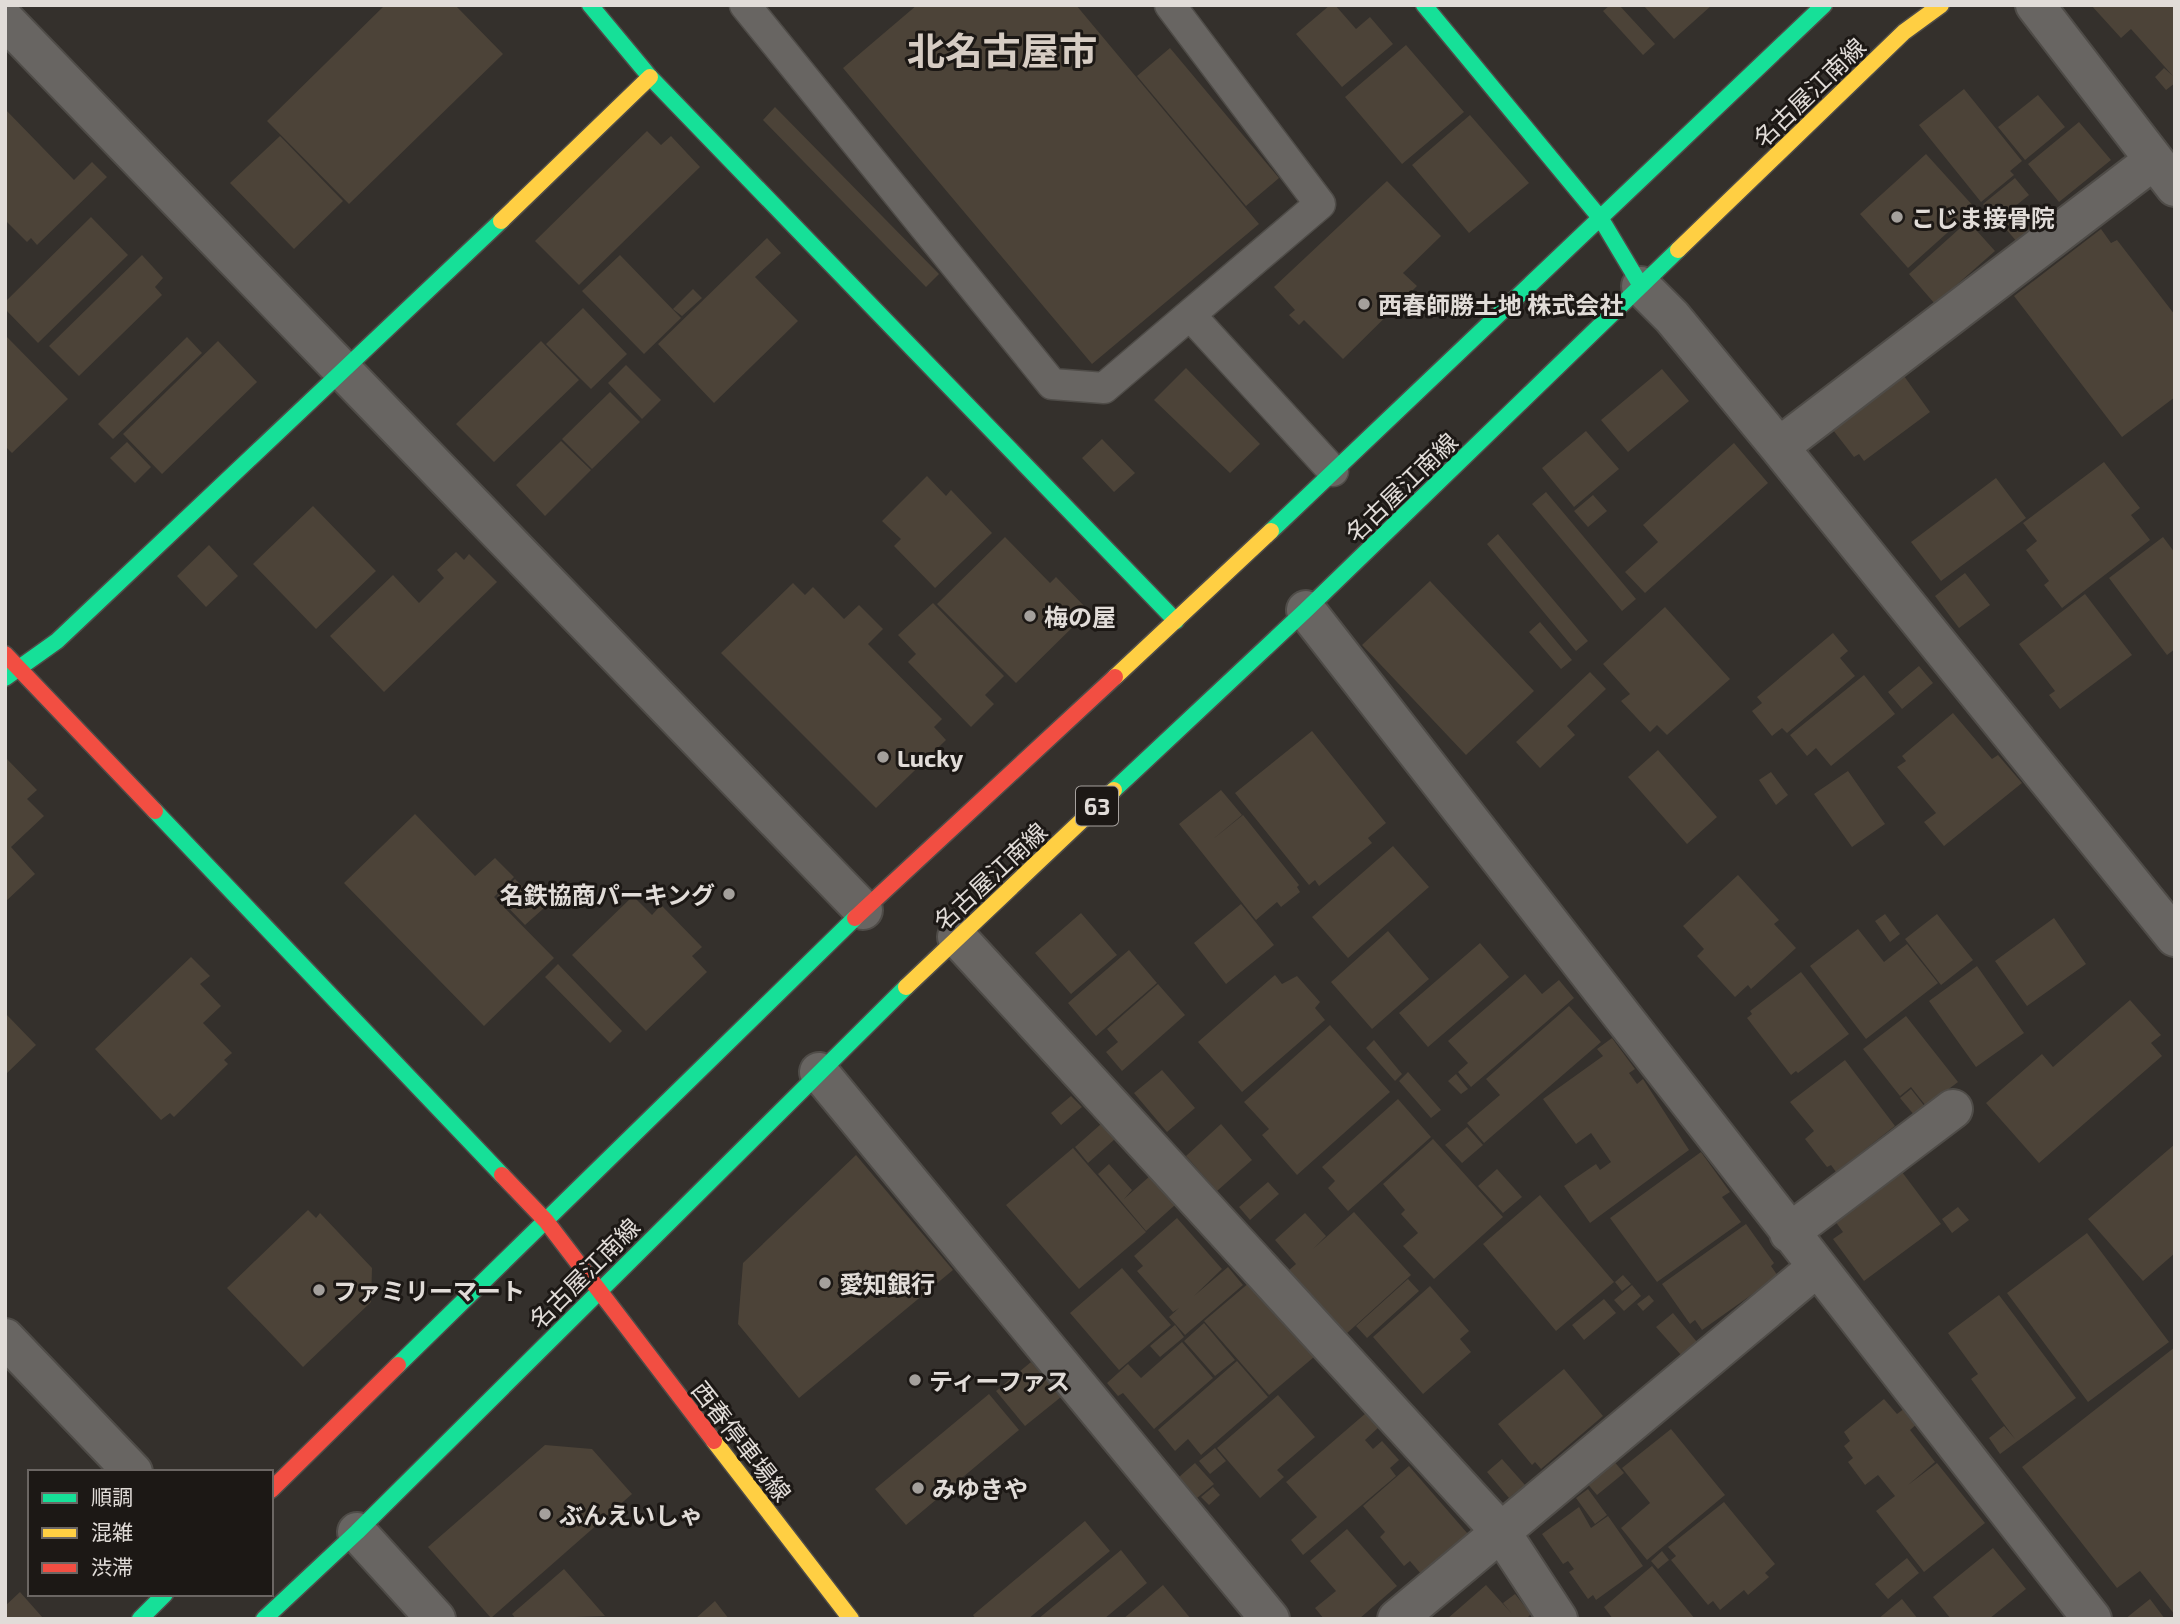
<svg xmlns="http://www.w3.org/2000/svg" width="2180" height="1624" font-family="'Exo 2','Noto Sans JP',sans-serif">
  <rect width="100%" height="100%" fill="#34302c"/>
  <path fill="#4c4338" d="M385,5H455L503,54L349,204L267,121Z
    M917,5H1076L1259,224L1092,364L843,68Z
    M1330,5H1335L1356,29L1370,17L1393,44L1342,87L1296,34Z
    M1610,5H1619L1655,44L1643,55L1603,11Z
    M1643,5H1712L1674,39Z
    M2091,5H2175V83L2166,90L2155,77L2164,68L2173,76L2131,29L2121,38Z
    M1406,45L1464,112L1402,164L1345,97Z
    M1170,48L1279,178L1246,206L1137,76Z
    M1964,89L2022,161L2010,171L2014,175L1981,202L1919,125Z
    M2038,95L2065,127L2025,160L1998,127Z
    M775,107L939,274L926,287L763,120Z
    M5,109L74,180L92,162L107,177L37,245L31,238L27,242L5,220Z
    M1470,115L1529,183L1469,233L1412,165Z
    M2079,122L2111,160L2059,202L2028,164Z
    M647,131L661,145L671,136L700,167L579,285L535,241Z
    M280,136L343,201L294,249L230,183Z
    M1926,154L1975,208L1908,268L1860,214Z
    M2015,178L2029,195L1997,221L1983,204Z
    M1387,181L1441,236L1403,273L1417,286L1343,359L1304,320L1299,325L1289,315L1295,310L1274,287Z
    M2015,210L2032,230L2017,242L2001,223Z
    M91,217L128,255L38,343L5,309V302Z
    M1968,221L1995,251L1935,304L1909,274Z
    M2101,229L2111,243L2117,240L2175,315V397L2122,437L2014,296Z
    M767,238L781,253L755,277L798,321L714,403L658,344Z
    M142,255L163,278L155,287L162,295L79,376L49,346Z
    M620,255L681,318L644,354L582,291Z
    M693,289L702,298L682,316L673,309Z
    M583,308L627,354L591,389L546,344Z
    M5,335L68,399L12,453L5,446Z
    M187,337L202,353L113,439L98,424Z
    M218,341L257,382L162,474L123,434Z
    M541,341L579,380L494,462L456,424Z
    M626,365L661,400L642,419L608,383Z
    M1186,368L1260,444L1230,473L1154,400Z
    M1662,369L1689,401L1628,452L1601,420Z
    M1904,376L1930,412L1864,461L1859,454L1854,457L1833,430Z
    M610,392L640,422L592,469L562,439Z
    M1586,431L1619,469L1574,507L1542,468Z
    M1102,439L1135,473L1114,492L1082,458Z
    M561,441L591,470L545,516L516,485Z
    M127,442L151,467L135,483L110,458Z
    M1734,443L1768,483L1645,593L1625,572L1658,542L1643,525Z
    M2104,462L2140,508L2131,515L2150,540L2062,608L2044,585L2049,581L2026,550L2037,541L2023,523Z
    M927,476L946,496L951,490L992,533L935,588L894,546L901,539L882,521Z
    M1996,478L2026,518L1941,581L1911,542Z
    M1546,492L1636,599L1622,611L1532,504Z
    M1593,495L1607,511L1588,527L1574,511Z
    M313,506L376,571L316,629L253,564Z
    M1498,534L1588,641L1576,651L1487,544Z
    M1005,537L1050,583L1056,577L1089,611L1016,683L937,604Z
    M2163,537L2175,553V649L2167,655L2109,578Z
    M209,545L238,576L206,607L177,576Z
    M456,552L464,560L469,554L497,582L384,692L330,636L393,575L419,603L444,578L437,570Z
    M1965,573L1990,605L1959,628L1935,596Z
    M1430,581L1534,691L1466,755L1362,645Z
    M793,583L805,595L813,587L844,619L859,605L883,629L868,644L942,719L934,727L946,740L876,808L721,653Z
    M2085,594L2132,655L2060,709L2049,695L2055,691L2019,644Z
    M933,603L1004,676L985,695L994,704L971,727L908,662L916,654L898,635Z
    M1665,607L1730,679L1667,735L1657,725L1650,732L1621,701L1630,694L1603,664Z
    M1540,622L1572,660L1561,669L1529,632Z
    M1833,633L1848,651L1840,658L1855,676L1787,733L1782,728L1772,736L1752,711L1762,703L1757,697Z
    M1919,666L1933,683L1902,709L1888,692Z
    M1590,672L1606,689L1567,726L1575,735L1540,768L1516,742Z
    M1864,675L1895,714L1831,766L1816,748L1807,756L1790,735Z
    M1953,713L1992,759L1998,755L2022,783L1944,846L1924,822L1936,813L1897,767L1906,761L1902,756Z
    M1312,731L1386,823L1368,838L1372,843L1319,886L1315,880L1309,885L1235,793Z
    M1658,750L1717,817L1687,844L1628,777Z
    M5,757L37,790L27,799L44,816L11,847L35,874L5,902Z
    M1848,771L1885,824L1852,847L1814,794Z
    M1771,772L1788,795L1776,805L1759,780Z
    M1221,790L1242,815L1212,840L1243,815L1299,885L1297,887L1300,892L1281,907L1277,902L1256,920L1179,824Z
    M415,814L475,876L495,858L514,877L494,897L554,958L484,1026L344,883Z
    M1393,846L1429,887L1348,958L1312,917Z
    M1738,875L1779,920L1774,924L1796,948L1751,989L1748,985L1735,997L1697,956L1704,949L1683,926Z
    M515,879L544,908L525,925L497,896Z
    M633,896L652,915L661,905L702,947L692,956L707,972L646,1031L572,955Z
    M1241,904L1274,945L1226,984L1194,943Z
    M1081,913L1117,955L1071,994L1035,953Z
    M1885,914L1900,934L1890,942L1875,921Z
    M1937,914L1973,960L1941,985L1905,939Z
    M2054,918L2086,964L2027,1006L1995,961Z
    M1858,929L1884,962L1907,944L1938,983L1866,1039L1810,966Z
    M1388,931L1429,979L1372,1029L1331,982Z
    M1480,943L1509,977L1428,1047L1399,1013Z
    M1129,950L1157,983L1096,1036L1068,1003Z
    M191,957L210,976L200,984L221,1006L203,1023L232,1053L224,1060L228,1064L174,1117L170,1113L161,1120L95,1049Z
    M558,964L622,1031L610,1043L545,977Z
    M1977,966L2024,1033L1976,1067L1929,1001Z
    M1801,972L1849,1034L1798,1073L1796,1071L1791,1075L1747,1018L1752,1014L1750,1011Z
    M1525,974L1542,994L1559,980L1574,998L1471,1087L1458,1072L1468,1063L1448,1041Z
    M1275,975L1282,984L1297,976L1320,1002L1315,1008L1325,1020L1242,1092L1198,1042Z
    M1158,984L1185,1015L1122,1071L1106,1052L1118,1042L1107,1029Z
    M2130,1000L2161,1035L2151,1043L2162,1056L2039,1163L1986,1103L2042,1054L2053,1067Z
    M1569,1006L1601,1042L1484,1143L1467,1123L1500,1095L1486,1079Z
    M5,1013L36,1045L5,1075Z
    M1906,1016L1958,1082L1926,1106L1911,1087L1900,1096L1863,1049Z
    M1330,1025L1390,1092L1297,1175L1262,1135L1269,1129L1244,1102Z
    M1612,1038L1635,1069L1629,1073L1637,1084L1643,1079L1689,1150L1590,1223L1564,1186L1596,1164L1600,1170L1611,1162L1591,1133L1576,1144L1543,1099L1603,1056L1597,1049Z
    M1374,1040L1402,1074L1395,1081L1366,1048Z
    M1845,1060L1895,1126L1836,1172L1831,1165L1827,1167L1805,1139L1814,1131L1790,1102Z
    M1162,1070L1195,1108L1167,1132L1134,1093Z
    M1408,1072L1441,1110L1431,1118L1399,1081Z
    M1456,1074L1468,1089L1461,1094L1448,1081Z
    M1911,1089L1926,1108L1915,1116L1900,1098Z
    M1071,1096L1082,1107L1061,1125L1051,1113Z
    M1398,1099L1431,1137L1348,1211L1328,1188L1335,1181L1322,1167Z
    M1101,1124L1115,1139L1088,1163L1075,1147Z
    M1221,1124L1252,1160L1217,1191L1186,1156Z
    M1467,1127L1483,1145L1462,1163L1445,1145Z
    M1433,1139L1503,1217L1434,1279L1403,1246L1418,1233L1401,1214L1405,1210L1383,1184Z
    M2175,1144V1253L2143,1281L2088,1219Z
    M1073,1148L1146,1232L1079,1289L1006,1205Z
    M1701,1152L1730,1192L1722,1197L1741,1222L1657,1282L1610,1218Z
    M856,1155L953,1270L799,1398L738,1324L743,1263Z
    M1109,1164L1132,1190L1124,1199L1150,1176L1175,1205L1146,1231L1098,1174Z
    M1497,1169L1522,1197L1503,1213L1478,1186Z
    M1902,1172L1941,1224L1864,1281L1833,1239L1843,1232L1835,1221Z
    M1268,1182L1279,1194L1250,1220L1239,1207Z
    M1540,1195L1614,1282L1556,1331L1483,1244Z
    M1958,1207L1969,1220L1952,1233L1942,1219Z
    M308,1210L316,1218L320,1213L372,1268L371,1302L303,1367L227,1288Z
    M1354,1212L1411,1275L1345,1335L1288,1271L1296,1264L1275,1240L1305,1213L1326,1236L1313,1249Z
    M1177,1218L1222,1269L1194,1296L1228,1267L1243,1285L1185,1335L1169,1317L1179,1308L1173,1312L1137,1271L1143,1266L1134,1256Z
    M1746,1224L1774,1263L1771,1266L1778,1276L1702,1330L1695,1320L1690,1324L1662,1284Z
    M2087,1233L2169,1342L2088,1402L2007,1293Z
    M1122,1268L1171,1325L1119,1370L1070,1313Z
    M1623,1275L1631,1284L1622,1291L1615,1282Z
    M1408,1279L1419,1291L1367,1338L1356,1326Z
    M1250,1282L1314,1357L1269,1395L1204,1321Z
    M1632,1285L1641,1296L1624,1311L1614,1300Z
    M1430,1286L1469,1331L1460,1339L1471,1352L1423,1394L1373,1337Z
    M1649,1295L1654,1301L1643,1311L1637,1304Z
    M1999,1295L2076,1398L2000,1454L1989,1438L2004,1426L2015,1439L1971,1379L1978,1374L1948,1333Z
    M1604,1299L1616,1313L1584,1340L1572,1325Z
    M1673,1313L1697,1342L1681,1355L1656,1327Z
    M1204,1323L1235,1360L1215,1376L1184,1341Z
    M1175,1325L1184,1337L1160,1357L1150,1346Z
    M1182,1342L1213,1378L1154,1429L1123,1393L1118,1396L1107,1383L1128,1364L1141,1378Z
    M2175,1347V1615L2140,1571L2117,1588L2022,1467Z
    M1237,1361L1268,1397L1201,1455L1188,1439L1175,1451L1158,1430Z
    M1031,1362L1061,1397L1025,1426L996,1391Z
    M1564,1369L1603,1416L1541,1469L1535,1462L1532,1465L1498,1424Z
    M989,1394L1019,1430L906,1525L875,1489Z
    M1278,1395L1315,1437L1277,1470L1284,1477L1260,1498L1217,1448Z
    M1884,1399L1897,1414L1905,1408L1918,1423L1910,1430L1935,1462L1908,1485L1937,1463L1985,1523L1924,1572L1876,1511L1895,1496L1878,1475L1865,1485L1848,1462L1853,1458L1844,1446L1850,1441L1844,1432Z
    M1366,1413L1379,1427L1365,1440L1373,1449L1382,1441L1399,1460L1390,1468L1396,1476L1303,1555L1291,1540L1317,1517L1286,1482Z
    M1671,1429L1725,1495L1647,1560L1621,1528L1650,1503L1622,1468Z
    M545,1445L592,1449L632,1494L491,1618L428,1547Z
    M1215,1448L1226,1461L1210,1474L1199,1461Z
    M1502,1459L1525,1485L1509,1498L1487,1472Z
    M1612,1459L1624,1473L1597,1495L1585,1481Z
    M1195,1463L1214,1484L1197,1498L1179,1477Z
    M1409,1466L1468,1534L1422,1575L1410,1561L1404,1566L1380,1537L1385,1532L1363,1506Z
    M1213,1487L1220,1495L1209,1505L1201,1497Z
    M1588,1489L1607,1515L1595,1524L1576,1498Z
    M1724,1502L1775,1564L1765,1573L1769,1577L1748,1595L1744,1590L1720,1610L1713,1601L1708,1605L1671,1560L1676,1556L1668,1547Z
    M1579,1507L1591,1528L1608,1516L1643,1566L1596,1600L1593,1595L1588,1599L1569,1572L1574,1569L1568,1561L1563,1564L1542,1534Z
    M1085,1521L1110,1551L1028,1619H976L973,1615Z
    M1347,1529L1397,1586L1359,1619H1324L1315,1608L1336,1591L1310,1561Z
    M1993,1548L2026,1589L1989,1619H1951L1933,1597Z
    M1121,1550L1147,1583L1104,1619H1038Z
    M1662,1551L1669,1560L1658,1569L1651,1561Z
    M1907,1558L1919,1573L1888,1599L1875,1584Z
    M1652,1566L1695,1619H1613L1604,1607Z
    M564,1569L605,1616L516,1619L512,1614Z
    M1163,1585L1191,1619H1123Z
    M1486,1585L1512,1614L1503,1603L1515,1594L1531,1614L1526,1619H1447Z
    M20,1592L43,1618L42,1619H5V1606Z
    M1902,1599L1918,1619H1878Z
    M2150,1599L2165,1619H2125Z
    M715,1601L729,1619H695Z"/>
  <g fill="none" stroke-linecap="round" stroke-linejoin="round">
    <defs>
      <path id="lane" d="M745,5L1052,384L1104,388L1320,204L1170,5
        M1190,315L1333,471"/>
      <path id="street" d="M2035,5L2175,187
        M5,20L863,910
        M1641,286L1672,317L1779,447L2175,937
        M1779,447L2154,160
        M1306,610L2092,1619
        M957,937L1501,1532L1558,1619
        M819,1072L1270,1619
        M1789,1233L1953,1109
        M5,1338L133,1472
        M357,1532L436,1619
        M1397,1619L1816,1268"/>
      <path id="fast" d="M590,5L650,77L1176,621
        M1424,5L1601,219L1641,286
        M1271,531L1824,5
        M5,678L57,641L501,221
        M1114,790L1306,610L1678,250
        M155,811L502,1175
        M398,1365L855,918
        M140,1619L165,1594
        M264,1619L357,1532L906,987"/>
      <path id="slow" d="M501,221L650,77
        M1678,250L1904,32L1941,5
        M1115,677L1271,531
        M906,987L1114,790
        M714,1441L851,1619"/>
      <path id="jam" d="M5,654L155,811
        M855,918L1115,677
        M502,1175L546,1221L714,1441
        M271,1490L398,1365"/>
    </defs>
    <use href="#lane" stroke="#4f4c48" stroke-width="33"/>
    <use href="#street" stroke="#4f4c48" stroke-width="42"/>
    <use href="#fast" stroke="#4f4c48" stroke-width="19"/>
    <use href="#slow" stroke="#4f4c48" stroke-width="19"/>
    <use href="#jam" stroke="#4f4c48" stroke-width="19"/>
    <use href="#lane" stroke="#686562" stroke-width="30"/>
    <use href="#street" stroke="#686562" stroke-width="38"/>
    <use href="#fast" stroke="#16e098" stroke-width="16"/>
    <use href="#slow" stroke="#ffcf43" stroke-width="16"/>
    <use href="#jam" stroke="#f24e42" stroke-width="16"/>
  </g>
  <g fill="#a4a09c" stroke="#1c1815" stroke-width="2.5">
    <circle cx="1897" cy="217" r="7"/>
    <circle cx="1364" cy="304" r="7"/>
    <circle cx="1030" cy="616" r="7"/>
    <circle cx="883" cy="757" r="7"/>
    <circle cx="729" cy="894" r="7"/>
    <circle cx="825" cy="1283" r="7"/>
    <circle cx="319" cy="1290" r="7"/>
    <circle cx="915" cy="1380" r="7"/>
    <circle cx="918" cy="1488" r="7"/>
    <circle cx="545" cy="1514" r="7"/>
  </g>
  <g text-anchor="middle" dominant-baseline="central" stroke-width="6" stroke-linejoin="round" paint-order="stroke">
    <rect fill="#1c1815" stroke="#a6a19e" stroke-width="2" x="1076" y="786.5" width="42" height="39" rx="5"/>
    <g font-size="23" font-weight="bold" fill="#e1dcd8">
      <text x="1097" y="806">63</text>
    </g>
    <g font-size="24" fill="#e1dcd8" stroke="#1c1815">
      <text transform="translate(1809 92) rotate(-44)">名古屋江南線</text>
      <text transform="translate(1401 487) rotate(-44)">名古屋江南線</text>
      <text transform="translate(990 876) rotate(-43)">名古屋江南線</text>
      <text transform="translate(584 1273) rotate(-45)">名古屋江南線</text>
      <text transform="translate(742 1441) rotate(52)">西春停車場線</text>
    </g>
    <g font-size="24" font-weight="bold" fill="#e1dcd8" stroke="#1c1815" text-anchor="start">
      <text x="1911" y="217">こじま接骨院</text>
      <text x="1378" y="304">西春師勝土地 株式会社</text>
      <text x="1044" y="616">梅の屋</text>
      <text x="897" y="757">Lucky</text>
      <text x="715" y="894" text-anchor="end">名鉄協商パーキング</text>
      <text x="839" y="1283">愛知銀行</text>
      <text x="333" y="1290">ファミリーマート</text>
      <text x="929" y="1380">ティーファス</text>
      <text x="932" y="1488">みゆきや</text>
      <text x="559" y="1514">ぶんえいしゃ</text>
    </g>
    <g font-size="38" font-weight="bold" fill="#d6ccc3" stroke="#1c1815">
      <text x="1002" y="50">北名古屋市</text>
    </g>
  </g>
  <rect width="2180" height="1624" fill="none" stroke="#e1dcd8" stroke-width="14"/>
  <rect x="28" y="1470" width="245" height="126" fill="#1c1815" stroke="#6b6663" stroke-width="2"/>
  <rect x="42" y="1493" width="35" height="10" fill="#16e098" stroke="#6b6663" stroke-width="2"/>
  <text x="91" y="1505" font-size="21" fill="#e1dcd8">順調</text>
  <rect x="42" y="1528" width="35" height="10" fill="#ffcf43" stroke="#6b6663" stroke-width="2"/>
  <text x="91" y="1540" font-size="21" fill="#e1dcd8">混雑</text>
  <rect x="42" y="1563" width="35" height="10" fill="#f24e42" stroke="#6b6663" stroke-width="2"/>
  <text x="91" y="1575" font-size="21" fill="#e1dcd8">渋滞</text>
</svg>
